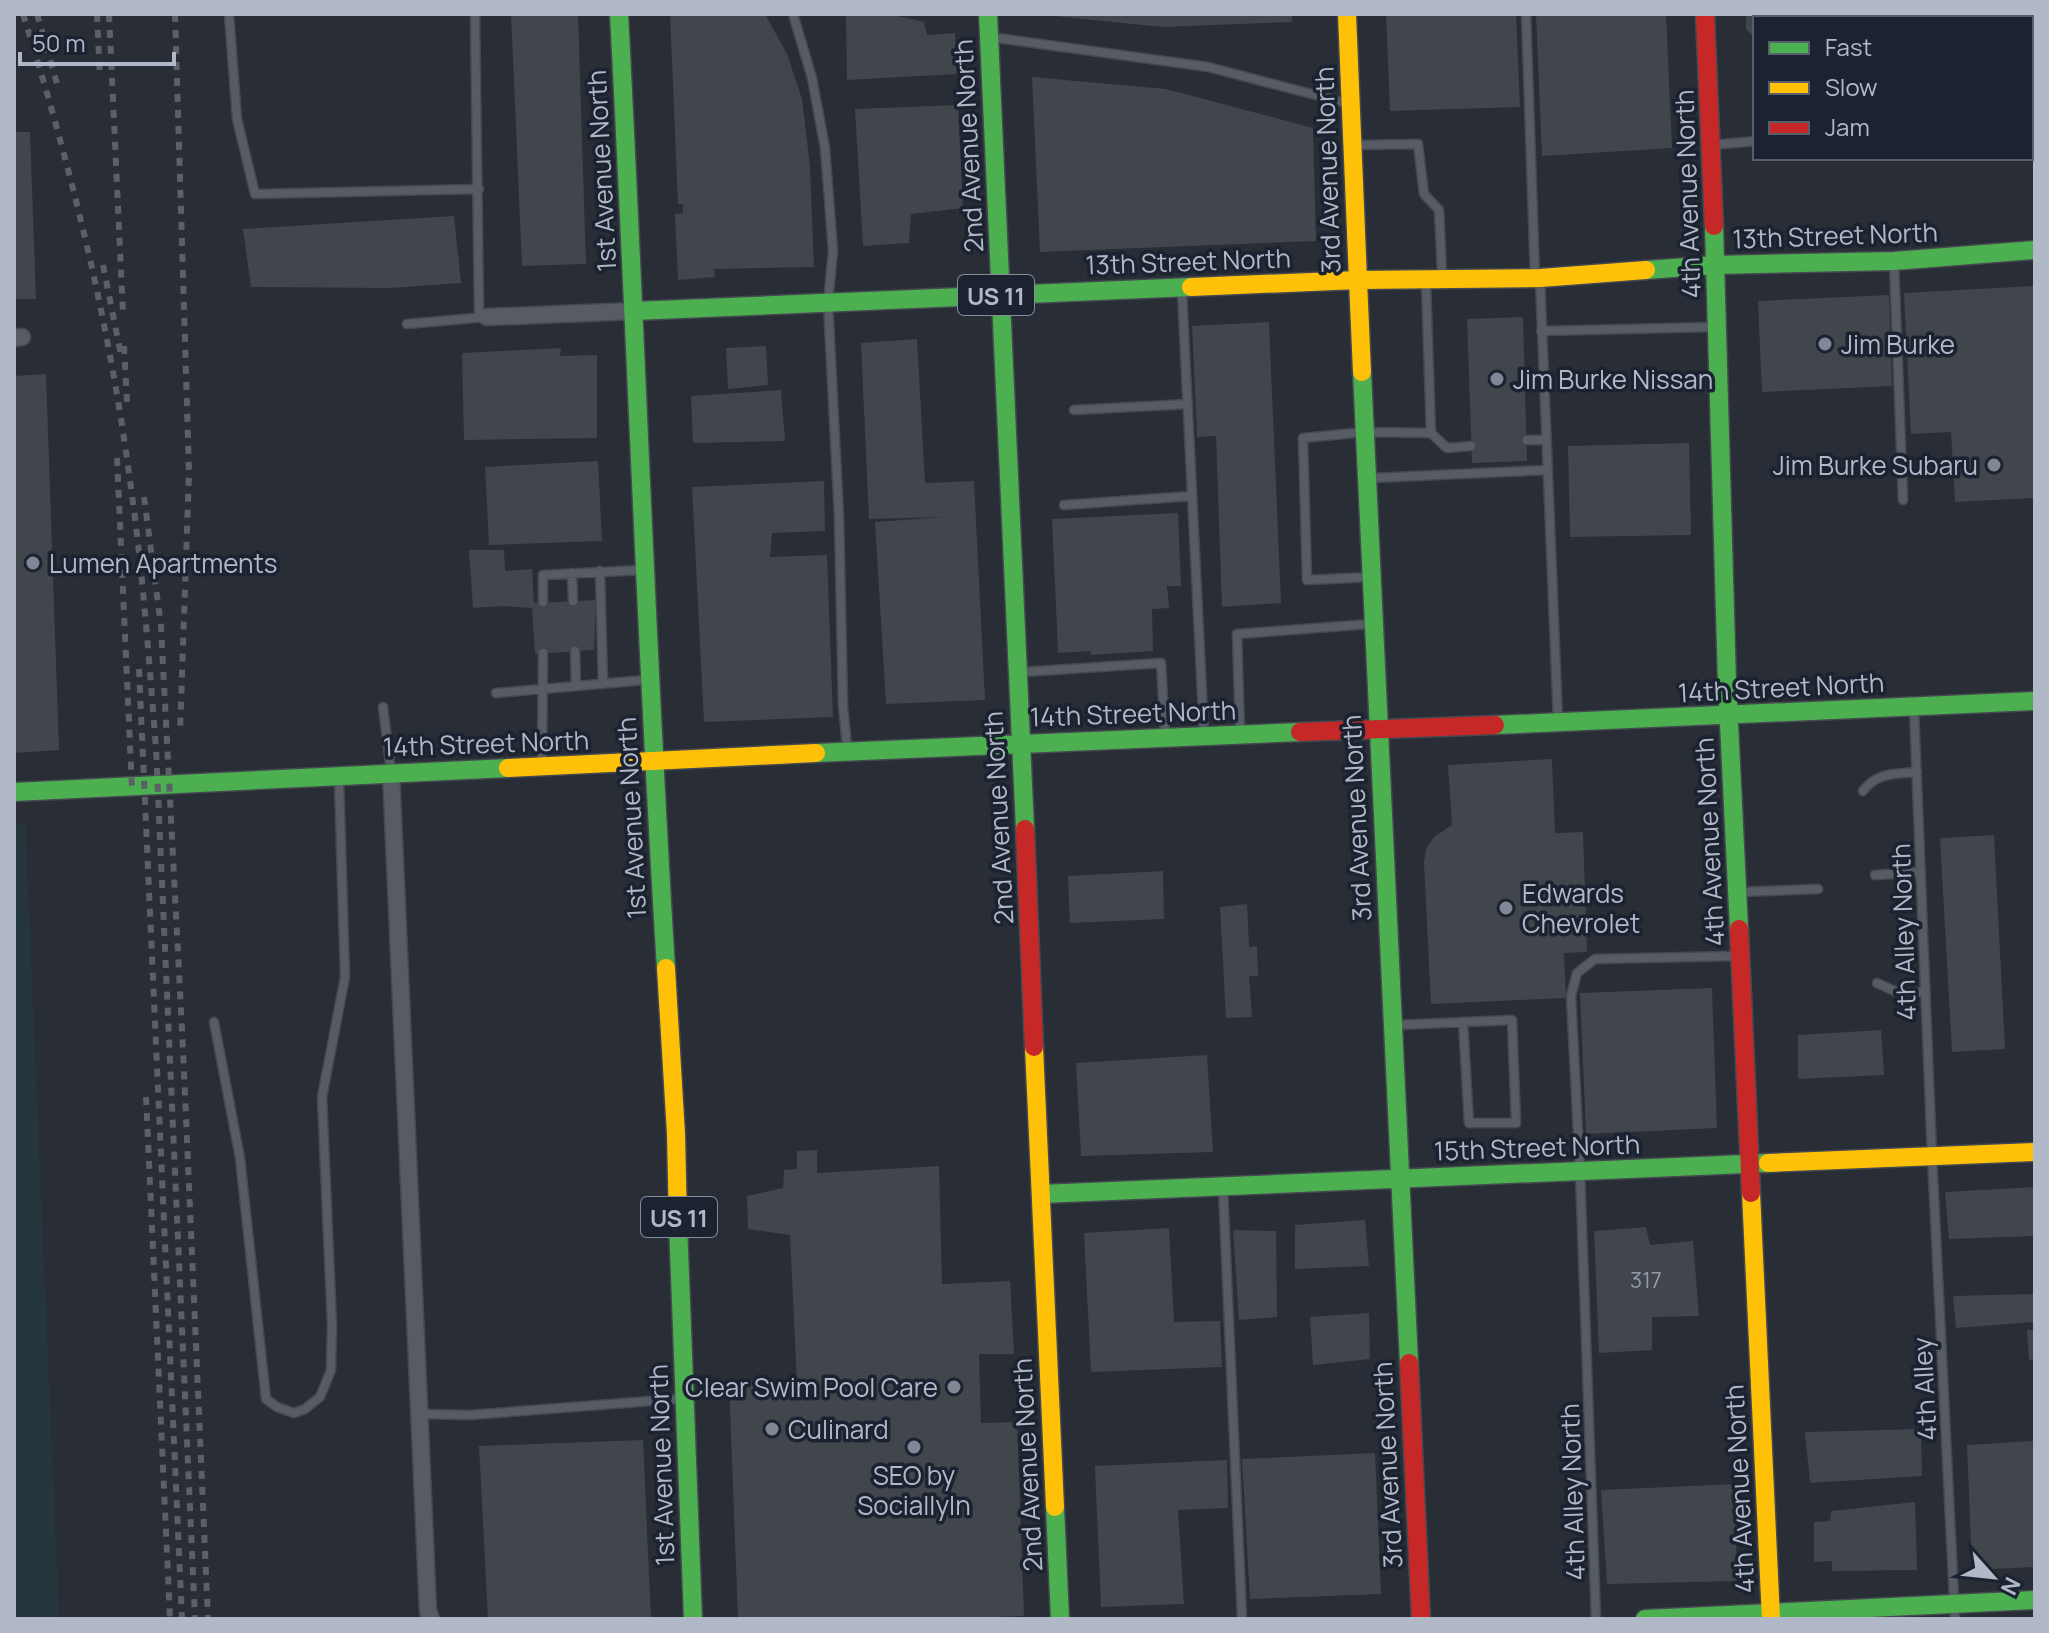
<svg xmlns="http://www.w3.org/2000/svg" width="2049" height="1633" font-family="Manrope,sans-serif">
  <rect width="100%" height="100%" fill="#282d36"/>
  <path fill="#25373c" d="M25,823L59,1619H14V824Z"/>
  <path fill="#41454c" d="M511,14H578L586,264L522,266Z
    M670,14H765L787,54L802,99L810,166L814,267L714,269L715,277L678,280L675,214L683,213V204H678Z
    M846,14H889L924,22L927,35L955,33L957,74L847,80Z
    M1054,14H1292V22L1162,27L1054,16Z
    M1386,14H1516L1520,107L1390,111Z
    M1536,14H1666L1672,148L1542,156Z
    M1746,14H1991V18H1755V38L1746,29Z
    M1032,77L1166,89L1313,128L1316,241L1040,252Z
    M958,105L963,208L911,214L909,243L863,246L855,109Z
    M14,132H30L36,299H14Z
    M454,216L461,283L391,288L251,287L243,229Z
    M2035,286V498L1955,502L1951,432L1911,434L1904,293Z
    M1889,295L1892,386L1762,392L1758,301Z
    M1523,317L1527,461L1472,463L1467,319Z
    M1269,322L1281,603L1222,607L1216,436L1197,437L1192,326Z
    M917,339L925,483L974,481L985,700L886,704L875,522L943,517L869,519L861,343Z
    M766,346L768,385L728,389L726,348Z
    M561,348L560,356L597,355V438L464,440L462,353Z
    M46,374L59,750L14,753V376Z
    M781,390L785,441L693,443L691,396Z
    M1689,443L1691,535L1570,537L1568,446Z
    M598,461L602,541L489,545L485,467Z
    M824,481L825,531L772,533L770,557L827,555L833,717L704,722L692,487Z
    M1178,513L1181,586H1167L1169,608L1152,609L1153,651L1091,655V651L1058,653L1052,519Z
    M469,550H504L505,571L532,569L534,603L596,600L594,650L535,654L532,608L502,606L473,608Z
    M1552,759L1555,833L1583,832L1587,952L1564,953L1566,998L1431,1004L1424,863L1426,849L1434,837L1452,825L1448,765Z
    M1994,835L2005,1049L1952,1052L1940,838Z
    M1163,871L1164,919L1070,923L1068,876Z
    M1247,904L1249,947L1257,946L1258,976H1249L1252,1017L1226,1018L1220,907Z
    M1712,988L1717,1128L1586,1134L1580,993Z
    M1881,1030L1884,1075L1798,1079V1035Z
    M1207,1055L1213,1152L1081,1156L1076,1063Z
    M817,1150V1173L939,1166L942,1284L1010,1281L1014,1354H979L981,1423L1017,1422L1024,1616L946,1619H738L729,1381L761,1380L762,1386L797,1384L790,1235L748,1229L747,1196L783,1188L784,1170L797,1169V1151Z
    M2035,1187V1236L1949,1239L1945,1192Z
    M1365,1220L1369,1266L1295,1269V1225Z
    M1646,1227L1650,1245L1693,1241L1699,1316L1652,1317V1350L1599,1353L1594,1231Z
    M1169,1228L1174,1322L1220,1321L1222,1367L1091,1372L1084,1233Z
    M1233,1230L1276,1231L1277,1317L1239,1320Z
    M2035,1294V1322L1956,1328L1953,1296Z
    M1369,1313L1370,1359L1313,1365L1310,1317Z
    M2027,1330H2035V1359L2029,1360Z
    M1921,1429L1922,1476L1810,1483L1805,1432Z
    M643,1440L651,1619H488L479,1446Z
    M2035,1441V1567L1972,1570L1967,1445Z
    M1375,1453L1381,1594L1250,1599L1242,1459Z
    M1227,1460L1228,1508L1178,1510L1184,1604L1101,1607L1095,1466Z
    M1735,1484L1737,1581L1607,1584L1601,1490Z
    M1915,1502L1917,1570L1832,1571V1561L1814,1562V1522L1830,1521L1831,1511Z"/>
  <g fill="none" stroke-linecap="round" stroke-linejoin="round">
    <defs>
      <path id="lane" d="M229,14L237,119L255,194L479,189
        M475,14L479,311L487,317
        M793,14L812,78L825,148L833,251L828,303L839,516L843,705L847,747
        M1526,14L1535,277
        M2007,14V18
        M990,37L1208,67L1346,103
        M2031,124H2035
        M1356,145L1418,144L1424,194L1439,210L1442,274
        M1712,145L1755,141
        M1894,262L1903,500
        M1540,279L1558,721
        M1426,284L1431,433L1447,448L1471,446
        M1182,292L1204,734
        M407,324L486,317
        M1541,331L1713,327
        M1074,410L1188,404
        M1527,440H1546
        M1372,478L1547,470
        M1064,505L1192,496
        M600,571L603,684
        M572,573L573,601
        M1370,577L1307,580L1303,438L1365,432L1431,433
        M543,602V575L643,570
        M575,651L576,686
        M1022,672L1161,663L1165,733
        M496,693L645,680
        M383,707L391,771
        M1914,709L1932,1156L1955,1619
        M1240,731L1237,634L1370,624
        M542,762L543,653
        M1863,791C1877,772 1895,774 1917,772
        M1875,875L1921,872
        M1739,892L1818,889
        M1877,983L1899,993L1925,992
        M214,1022L240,1158L266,1399L277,1407L294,1413L305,1409L320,1397L331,1370L332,1324L322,1097L345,977L339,780
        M1396,1025L1512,1020L1516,1123H1469L1463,1022
        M1223,1187L1242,1619
        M420,1414L470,1415L677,1399
        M1596,1619L1580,1171L1571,996L1577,973L1595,959L1736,956"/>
      <path id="street" d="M487,317L634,311
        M14,338L22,337
        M391,772L428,1611L431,1619"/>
      <path id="fast" d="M619,14C636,332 646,650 666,968
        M988,14L1025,829
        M1714,226L1727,682L1739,929
        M1646,270L1715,265L1894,261L2035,250
        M634,311L1191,287
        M1362,372L1409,1363
        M1495,725L2035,701
        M816,753L1300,732
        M14,792L508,768
        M1041,1194L1768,1163
        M678,1223L693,1619
        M1055,1507L1060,1619
        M1645,1619L2035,1600"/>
      <path id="slow" d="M1191,287L1358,280L1347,14
        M1362,372L1358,280L1540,278L1646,270
        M508,768L816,753
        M666,968L676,1134L678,1223
        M1034,1047L1055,1507
        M1768,1163L2035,1152
        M1751,1193L1771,1619"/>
      <path id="jam" d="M1705,14L1714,226
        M1300,732L1495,725
        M1025,829L1034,1047
        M1739,929L1751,1193
        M1409,1363L1421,1619"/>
    </defs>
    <use href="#lane" stroke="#44484f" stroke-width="11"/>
    <use href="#street" stroke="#44484f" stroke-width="19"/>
    <use href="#fast" stroke="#44484f" stroke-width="21"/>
    <use href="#slow" stroke="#44484f" stroke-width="21"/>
    <use href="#jam" stroke="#44484f" stroke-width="21"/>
    <use href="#lane" stroke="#575c64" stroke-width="8"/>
    <use href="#street" stroke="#575c64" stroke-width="16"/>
    <use href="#fast" stroke="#4caf50" stroke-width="18"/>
    <use href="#slow" stroke="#ffc107" stroke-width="18"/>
    <use href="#jam" stroke="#c62828" stroke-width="18"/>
    <path stroke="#5b5f68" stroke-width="6" stroke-dasharray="8 8" stroke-linecap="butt" d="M23,14C72,169 110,326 131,488C143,574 149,661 156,748L195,1619
      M37,14L58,87
      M97,14L100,78
      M109,14L123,314
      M175,14L189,472L180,733
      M103,265L121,355
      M124,346L127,402
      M117,458L132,789
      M144,497L161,626L183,1049L208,1619
      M139,669L182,1619
      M146,1097L170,1619"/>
  </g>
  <g fill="#818895" stroke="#1b2331" stroke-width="3">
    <circle cx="1825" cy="344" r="8"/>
    <circle cx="1497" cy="379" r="8"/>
    <circle cx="1994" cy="465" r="8"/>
    <circle cx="33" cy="563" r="8"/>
    <circle cx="1506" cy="908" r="8"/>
    <circle cx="954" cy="1387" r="8"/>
    <circle cx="772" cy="1429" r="8"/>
    <circle cx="914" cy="1447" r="8"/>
  </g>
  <g text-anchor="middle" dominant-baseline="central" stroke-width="7" stroke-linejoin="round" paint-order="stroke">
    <g font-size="22" fill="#959ca9">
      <text x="1646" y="1280">317</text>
    </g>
    <g fill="#1b2331" stroke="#848c9b" stroke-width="2">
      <rect x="958" y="275" width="76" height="40" rx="6"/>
      <rect x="641" y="1197" width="76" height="40" rx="6"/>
    </g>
    <g font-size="24" font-weight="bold" fill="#b1b9c8">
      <text x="996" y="295">US 11</text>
      <text x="679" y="1217">US 11</text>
    </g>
    <g font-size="26" fill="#b1b9c8" stroke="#1b2331">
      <text transform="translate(968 146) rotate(-93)">2nd Avenue North</text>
      <text transform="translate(1327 170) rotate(-92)">3rd Avenue North</text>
      <text transform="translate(601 171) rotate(-93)">1st Avenue North</text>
      <text transform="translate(1687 194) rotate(-92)">4th Avenue North</text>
      <text transform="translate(1835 235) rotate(-2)">13th Street North</text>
      <text transform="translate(1188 261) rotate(-2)">13th Street North</text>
      <text transform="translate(1781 687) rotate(-3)">14th Street North</text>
      <text transform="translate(1133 713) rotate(-2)">14th Street North</text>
      <text transform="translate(486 743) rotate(-2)">14th Street North</text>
      <text transform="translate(631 818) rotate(-93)">1st Avenue North</text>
      <text transform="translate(998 818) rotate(-93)">2nd Avenue North</text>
      <text transform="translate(1356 818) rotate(-93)">3rd Avenue North</text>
      <text transform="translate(1709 842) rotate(-93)">4th Avenue North</text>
      <text transform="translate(1903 932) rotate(-92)">4th Alley North</text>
      <text transform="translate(1537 1147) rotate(-2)">15th Street North</text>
      <text transform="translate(1924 1389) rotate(-93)">4th Alley</text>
      <text transform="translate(661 1465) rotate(-92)">1st Avenue North</text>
      <text transform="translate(1027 1465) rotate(-93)">2nd Avenue North</text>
      <text transform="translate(1387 1465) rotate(-93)">3rd Avenue North</text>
      <text transform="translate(1739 1489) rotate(-93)">4th Avenue North</text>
      <text transform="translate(1572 1492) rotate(-92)">4th Alley North</text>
    </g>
    <g font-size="26" fill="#b1b9c8" stroke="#1b2331" text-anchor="start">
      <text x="1841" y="344">Jim Burke</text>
      <text x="1513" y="379">Jim Burke Nissan</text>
      <text x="1978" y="465" text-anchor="end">Jim Burke Subaru</text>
      <text x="49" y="563">Lumen Apartments</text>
      <text x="1522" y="893">Edwards<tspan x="1522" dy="30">Chevrolet</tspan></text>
      <text x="938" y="1387" text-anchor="end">Clear Swim Pool Care</text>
      <text x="788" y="1429">Culinard</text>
      <text x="914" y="1475" text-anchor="middle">SEO by<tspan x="914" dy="30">SociallyIn</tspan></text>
    </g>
  </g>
  <rect width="2049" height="1633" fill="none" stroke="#b1b9c8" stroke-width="32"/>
  <rect x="1753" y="16" width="280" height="144" fill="#1b2331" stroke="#575f6d" stroke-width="2"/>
  <rect x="1769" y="42" width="40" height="12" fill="#4caf50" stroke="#575f6d" stroke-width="2"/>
  <text x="1825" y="56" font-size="24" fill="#b1b9c8">Fast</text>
  <rect x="1769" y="82" width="40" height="12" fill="#ffc107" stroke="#575f6d" stroke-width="2"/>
  <text x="1825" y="96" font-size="24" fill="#b1b9c8">Slow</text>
  <rect x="1769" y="122" width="40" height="12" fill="#c62828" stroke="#575f6d" stroke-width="2"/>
  <text x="1825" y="136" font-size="24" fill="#b1b9c8">Jam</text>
  <g transform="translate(1993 1577) rotate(117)" stroke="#1b2331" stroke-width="6" paint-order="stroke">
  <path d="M0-6L14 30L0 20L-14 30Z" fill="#b1b9c8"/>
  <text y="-12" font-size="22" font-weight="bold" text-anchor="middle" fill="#b1b9c8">N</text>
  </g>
  <path d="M20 52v12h154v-12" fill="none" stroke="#b1b9c8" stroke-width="4"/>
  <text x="32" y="52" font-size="24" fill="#b1b9c8" stroke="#1b2331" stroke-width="6" paint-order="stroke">50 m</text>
</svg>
